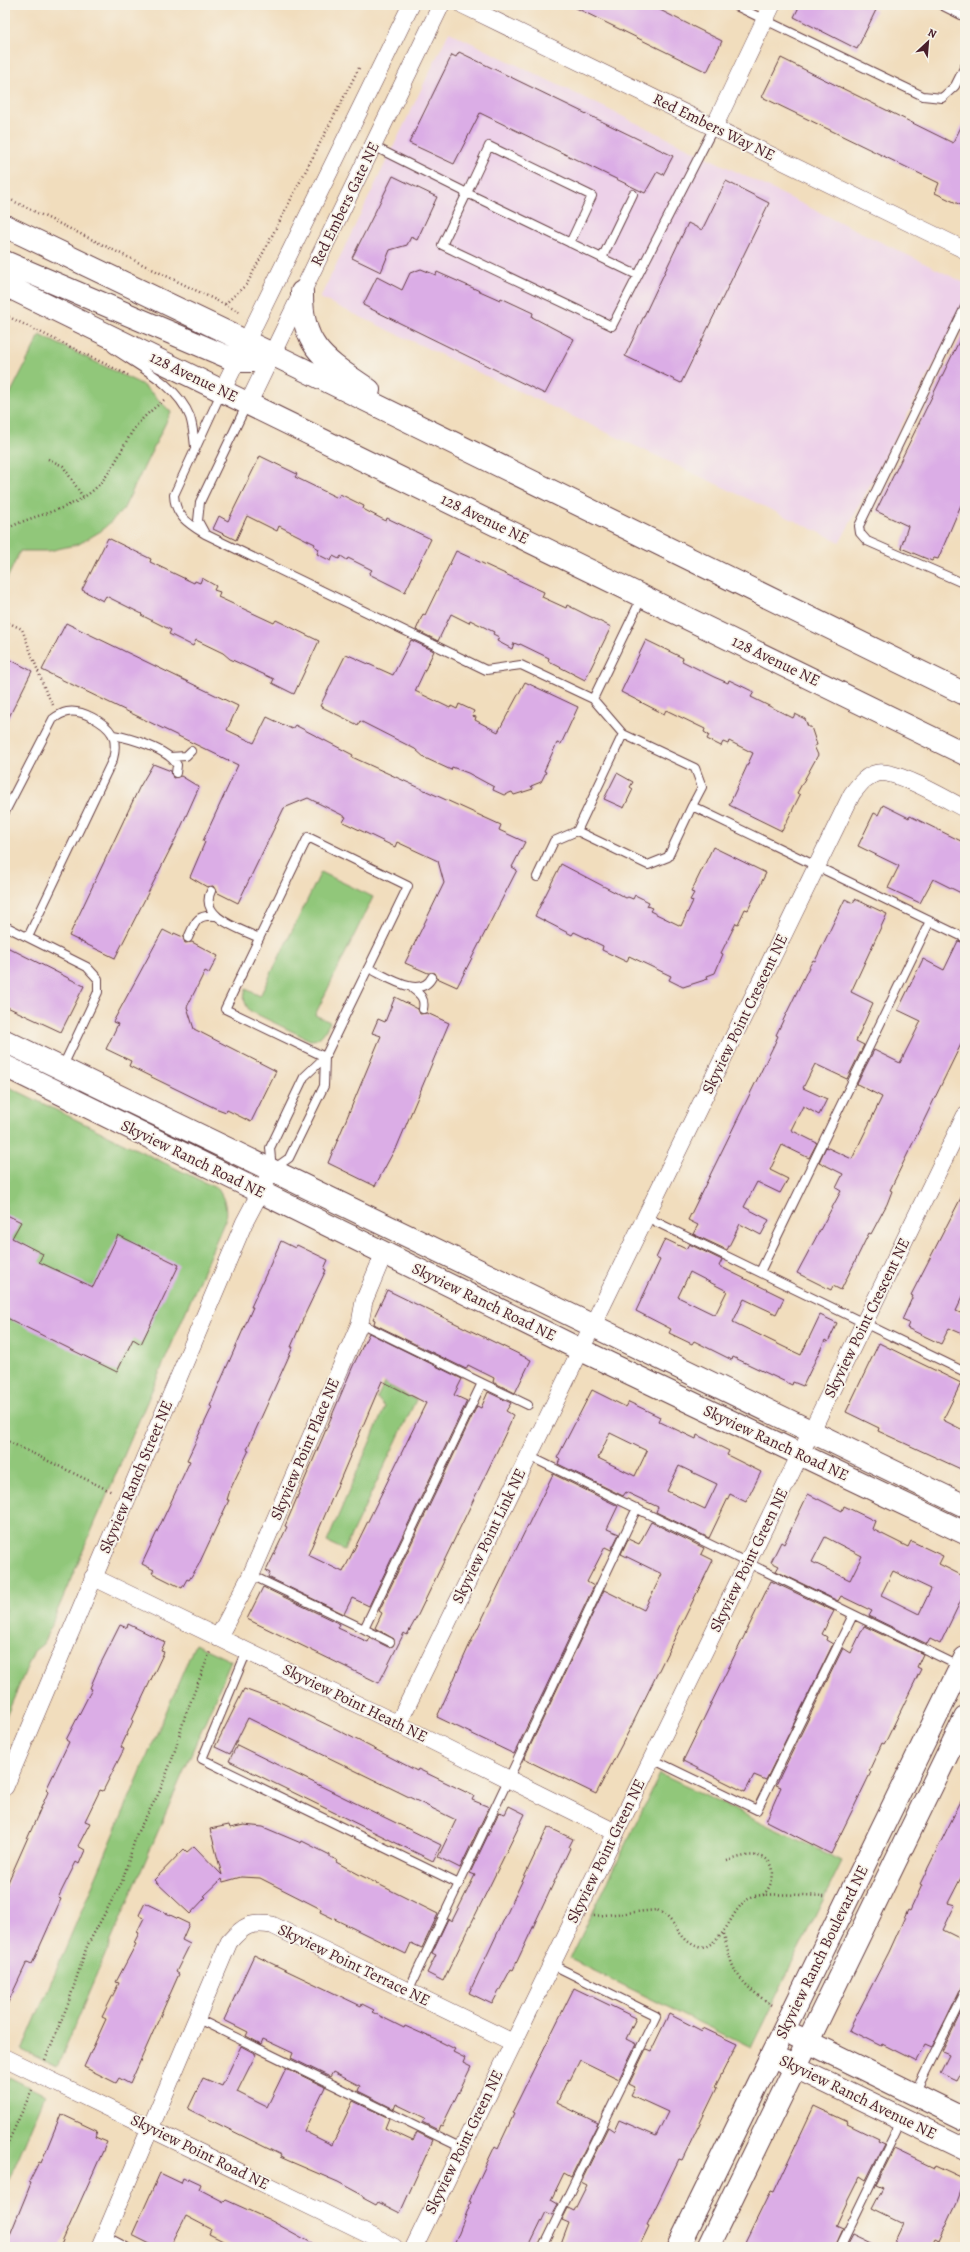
<svg xmlns="http://www.w3.org/2000/svg" width="970" height="2252" font-family="Alegreya,serif">
  <rect width="100%" height="100%" fill="#f7f3e8"/>
  <filter id="ink" filterUnits="userSpaceOnUse"><feTurbulence type="fractalNoise" baseFrequency=".025" numOctaves="2"/><feDisplacementMap in="SourceGraphic" scale="8" xChannelSelector="R" yChannelSelector="G"/><feConvolveMatrix kernelMatrix="1 2 1 2 8 2 1 2 1" color-interpolation-filters="sRGB"/></filter>
  <filter id="wash" filterUnits="userSpaceOnUse"><feTurbulence type="fractalNoise" baseFrequency=".012" numOctaves="4" result="noise"/><feDisplacementMap in="SourceGraphic" scale="16" xChannelSelector="R" yChannelSelector="G"/><feGaussianBlur stdDeviation="0.9" result="paint"/><feColorMatrix in="noise" values="0 0 0 0 0 0 0 0 0 0 0 0 0 0 0 0 0 1.4 0 .05"/><feComposite in="paint" operator="in"/></filter>
  <g filter="url(#wash)">
    <rect width="100%" height="100%" fill="#f1ddbd"/>
    <path fill="#edd1e9" d="M449,32L965,283V306L840,542L320,298Z"/>
    <path fill="#91c77a" stroke="#6e7352" d="M40,335L141,384L154,395L171,412L123,510L101,531L79,544L49,551H20L5,583V404Z
      M321,872L373,897L315,1015L330,1022C325,1031 321,1041 310,1040L250,1011C244,1003 243,998 246,989L260,996Z
      M5,1085L218,1189C225,1200 227,1207 225,1220L43,1644L34,1651L5,1719Z
      M384,1383L416,1400L344,1550L327,1542L385,1407L377,1398Z
      M195,1644L231,1661L57,2067L22,2050Z
      M660,1774L842,1861L751,2048L570,1959Z
      M9,2077L45,2095L5,2189V2086Z"/>
    <g id="blocks">
      <path fill="#dbade6" fill-rule="evenodd" d="M570,5H650L722,41L707,72Z
        M800,5H866L876,10L857,49L794,17Z
        M459,52L673,156L663,175L657,172L645,193L480,113L454,164L409,143L452,55L456,57Z
        M781,58L953,143L965,119V207L935,193L939,183L762,97Z
        M393,176L437,197L417,240L411,237L407,245L390,250L381,272L352,258Z
        M726,181L769,203L681,383L625,356L688,223L702,230Z
        M421,269L436,275L437,272L500,300L501,298L533,313L532,317L574,339L545,394L363,305L377,277L402,290L410,273Z
        M965,329V507L961,505L938,559L934,558L932,561L901,548L908,526L876,511Z
        M260,456L297,474L295,477L338,498L340,494L364,506L363,509L386,521L387,518L431,539L405,592L369,574L372,570L348,558L347,560L341,556L339,559L333,556L331,561L317,554L319,549L314,546L315,544L279,526L277,531L247,516L236,540L213,529L219,516L228,521Z
        M108,538L151,559L150,562L194,583L195,581L200,583L202,578L216,586L214,590L220,592L218,597L274,623L276,620L319,641L294,694L272,683L274,679L230,659L223,653L196,640L193,646L169,634L171,630L141,615L142,614L106,596L103,601L82,590Z
        M456,551L544,592L542,597L566,608L567,605L611,627L585,680L548,661L549,658L520,644L519,645L514,643L512,649L497,641L499,637L493,634L494,632L470,620L469,623L451,614L438,641L416,630L423,614L425,615Z
        M66,623L238,706L227,730L254,743L267,717L292,729L295,725L353,755L352,757L501,825L499,830L525,842L512,867L517,870L457,987L437,978L435,973H428L405,963L444,883L438,861L397,842L395,847L343,822L346,817L308,798L284,808L238,903L216,892L213,886L207,887L190,877L205,842L203,841L238,765L42,670Z
        M411,640L434,651L415,691L450,708L451,706L457,709L459,704L474,711L472,716L476,717L475,720L498,732L525,682L578,707L561,744L557,743L544,771L546,772L541,782L531,786L533,789L514,795L512,792L504,795L493,790L494,787L468,773L452,767L451,770L425,758L415,749L360,721L358,725L320,706L346,654L393,675Z
        M646,640L683,658L682,661L714,677L728,683L729,680L754,692L751,697L793,718L795,714L805,719L808,727H811L817,745L814,746L818,755L797,793L800,795L782,831L729,805L753,753L729,741L728,744L723,742L721,746L707,739L709,735L704,732L705,729L666,710L664,714L621,692Z
        M5,657L32,671L5,725Z
        M153,764L171,771L173,778L181,776L199,787L178,834L115,958L69,936L139,788Z
        M617,773L633,782L630,787L633,789L624,808L604,799Z
        M883,805L909,818L910,816L965,843V895L933,879L920,903L888,888L899,866L858,846L874,813L878,815Z
        M713,847L766,873L748,910L745,909L738,924L736,923L721,953L723,954L715,973L707,976L708,979L683,987L669,980L671,976L629,956L627,962L602,950L603,946L574,932L572,935L535,916L561,864L626,898L628,897L633,899L635,895L649,902L647,906L652,908L650,911L681,926L693,901L690,900L694,893L691,892Z
        M845,899L853,903L855,899L887,914L851,992L873,1003L856,1041L864,1045L847,1079L815,1064L803,1088L827,1099L819,1115L803,1106L791,1130L817,1143L809,1158L782,1145L770,1170L788,1179L780,1193L757,1182L744,1207L769,1220L761,1235L740,1224L727,1250L693,1234L698,1225L688,1220L774,1045L778,1036L776,1035L809,967L813,960L815,961Z
        M163,930L173,935L174,933L183,937L185,943L192,942L218,956L209,973L205,971L187,1007L194,1029L276,1071L251,1122L227,1110L226,1112L215,1108L129,1066L131,1061L106,1049L118,1024L113,1022Z
        M958,941L965,943V1036L890,1190L892,1191L887,1204L871,1234L869,1233L841,1290L833,1286L831,1290L797,1273L841,1191L836,1188L843,1174L819,1162L826,1147L852,1159L882,1097L857,1084L874,1050L900,1063L921,1021L898,1010L923,959L944,970Z
        M5,946L84,986L61,1032L5,1006Z
        M395,997L418,1009L420,1014L427,1013L449,1023L396,1149H395L375,1186L328,1163L381,1036L372,1033L378,1019L385,1022Z
        M965,1190V1292L956,1311L965,1315V1335L949,1328L941,1344L907,1328L909,1323L902,1320L913,1296L911,1295Z
        M5,1214L21,1222L12,1238L43,1254L39,1262L93,1287L118,1235L179,1265L141,1344L133,1339L117,1372L5,1317Z
        M665,1239L686,1249L689,1244L722,1260L719,1266L784,1298L776,1314L744,1299L733,1322L784,1347L801,1355L820,1315L837,1323L828,1342L825,1340L803,1386L793,1382L792,1385L733,1357L732,1360L694,1341L692,1344L669,1333L671,1329L636,1311L660,1260L656,1258ZM690,1272L727,1291L715,1315L678,1297Z
        M281,1241L295,1248L297,1245L328,1260L324,1269L326,1270L306,1312L291,1347H293L247,1449L249,1450L230,1490L227,1500H229L198,1566L189,1580L187,1579L182,1588L152,1573L154,1570L142,1564L190,1461L187,1460L212,1407L210,1406L218,1387L253,1307H251Z
        M387,1290L531,1360L515,1393L493,1382L494,1378L468,1365L466,1369L374,1324L375,1320L373,1319Z
        M369,1333L462,1379L454,1395L467,1401L369,1606L352,1598L344,1614L268,1577L270,1573L266,1571L287,1527L285,1526L353,1366ZM382,1381L426,1403L343,1572L308,1555Z
        M879,1343L961,1383L943,1420L965,1431V1471L878,1431L879,1428L846,1412Z
        M592,1390L626,1407L629,1402L660,1417L658,1421L696,1439L697,1435L729,1451L727,1455L761,1472L746,1502L730,1494L709,1538L656,1512L658,1507L626,1492L623,1496L558,1464L560,1459L557,1458ZM610,1433L647,1451L635,1476L598,1458ZM679,1466L717,1484L705,1509L667,1491Z
        M488,1392L511,1403L506,1411L513,1415L510,1424L418,1615L407,1635L404,1633L379,1683L247,1619L263,1587L340,1624L338,1628L368,1642L370,1638L388,1647L393,1646L394,1639L375,1628L382,1613L379,1611L477,1406L481,1408Z
        M553,1474L618,1506L607,1529L619,1534L611,1550L605,1547L587,1582L594,1586L514,1754L437,1717L468,1648Z
        M808,1494L842,1511L844,1506L875,1521L872,1529L908,1547L911,1541L943,1556L939,1564L965,1577V1592L940,1644L930,1639L927,1644L869,1616L872,1611L841,1596L838,1601L776,1571L779,1566L771,1562L781,1542L784,1544ZM825,1537L862,1556L850,1580L812,1562ZM893,1571L931,1589L919,1614L881,1595Z
        M651,1522L704,1548L701,1554L713,1560L631,1727L596,1794L524,1759L604,1590L644,1610L662,1574L621,1554L628,1539L639,1544Z
        M771,1581L834,1611L822,1634L827,1637L826,1640L833,1644L766,1780L754,1775L745,1792L683,1761Z
        M128,1624L165,1642L161,1651L164,1652L132,1720L133,1721L121,1747L124,1749L103,1791L100,1790L85,1821L90,1823L78,1846L85,1850L79,1864L76,1862L58,1898L61,1899L32,1964L27,1962L5,2009V1889L48,1792L46,1790L69,1742L66,1740L92,1689L90,1688L99,1667L120,1625L127,1628Z
        M864,1626L923,1654L917,1667L921,1669L887,1739L884,1744L882,1743L869,1771L871,1772L831,1854L766,1821L781,1787L776,1785L843,1648L851,1653Z
        M244,1689L282,1703L336,1729L417,1771L418,1769L474,1796L472,1800L489,1807L460,1868L438,1857L456,1820L248,1718L230,1754L215,1747Z
        M237,1745L441,1845L433,1861L229,1761Z
        M965,1793V1870L948,1903L955,1905L943,1930L965,1941V1987L960,1990L932,2047L925,2044L916,2061L882,2044L881,2046L849,2030L889,1952L908,1910L910,1911L922,1885L920,1884Z
        M509,1806L525,1814L443,1981L427,1973L436,1955L432,1953L448,1919L452,1921L475,1875L470,1873L499,1812L505,1814Z
        M229,1825L230,1828L244,1825L263,1827L301,1843L302,1841L330,1855V1857L337,1860L336,1862L360,1875L438,1914L422,1948L411,1943L406,1954L320,1912L321,1909L260,1878L241,1877L223,1882L222,1879L204,1896L206,1897L190,1914L154,1880L184,1849L187,1852L194,1846L222,1875L210,1829Z
        M548,1827L573,1839L569,1847L570,1848L513,1970L511,1969L492,2004L469,1993Z
        M145,1903L189,1924L182,1940L190,1944L176,1972L179,1974L130,2084L119,2078L116,2083L84,2067L106,2019L102,2017L119,1983L116,1982L136,1944L134,1943L139,1933L137,1932L144,1918L139,1915Z
        M254,1955L361,2006L362,2004L374,2010L372,2012L404,2028L405,2026L439,2041L455,2049L453,2052L465,2058L463,2063L471,2067L442,2126L440,2125L438,2130L422,2122L425,2118L396,2104L394,2109L358,2091L360,2086L333,2072L330,2077L291,2058L293,2053L263,2039L261,2044L246,2036L248,2032L224,2020Z
        M574,1988L636,2018L626,2039L636,2044L619,2079L580,2060L570,2080L568,2079L557,2103L598,2123L571,2177L564,2173L551,2200L558,2204L552,2215L546,2212L529,2247H453L471,2202L469,2201L486,2165L495,2146L498,2148L514,2114L512,2113Z
        M965,2004V2066L957,2081L940,2073L949,2055L942,2052Z
        M669,2014L702,2031L703,2028L737,2044L715,2087L717,2088L682,2160L679,2159L647,2225L649,2226L639,2247H560L569,2223L562,2220L568,2208L574,2211L587,2185L581,2182L608,2127L614,2131L619,2120L656,2136L668,2112L631,2095L635,2087L629,2084L646,2049L651,2051Z
        M241,2046L256,2054L237,2092L267,2107L286,2068L325,2087L304,2131L332,2145L353,2101L389,2118L385,2128L413,2141L417,2132L433,2140L400,2213L378,2202L376,2205L363,2198L364,2196L338,2182L289,2161L280,2157L281,2155L188,2109L203,2078L222,2086Z
        M814,2106L848,2122L847,2124L878,2139L877,2141L884,2144L866,2180L860,2176L848,2200L836,2226L843,2229L835,2247H753L745,2243L770,2192L773,2193Z
        M61,2114L97,2131L95,2137L107,2142L60,2247H5L25,2198L31,2183L29,2182L39,2162L41,2163Z
        M894,2149L934,2168L935,2166L965,2180L957,2202L939,2241L935,2239L931,2247H892L903,2224L872,2209L883,2188L876,2185Z
        M160,2173L181,2183L183,2178L187,2180L188,2178L201,2184L199,2189L224,2202L226,2200L268,2219L319,2247H235L209,2234L211,2229L186,2216L170,2247H156L132,2235Z
        M853,2234L880,2247H846Z"/>
    </g>
  </g>
  <g filter="url(#ink)">
    <use href="#blocks" fill-opacity="0" stroke="#633c41" stroke-width="1"/>
    <g fill="none" stroke-linecap="round" stroke-linejoin="round">
      <defs>
        <path id="lane" d="M734,5L923,96L942,98L955,86L965,66
          M941,5L965,17
          M373,146L467,193L442,245L612,326L714,127
          M570,243L592,196L489,146L467,193L637,275
          M602,258L633,194
          M965,307L859,526L860,533L867,541L965,584
          M112,348C139,367 177,384 190,417C193,426 194,437 195,447
          M222,391L174,495C175,516 189,524 205,534L486,670L521,665L593,699L623,734L695,768L702,787L692,806L965,938
          M204,532L198,521L200,502L247,404
          M593,699L642,597
          M113,735C130,738 168,749 177,765L176,773
          M170,757L186,756L191,751
          M5,812L53,719C57,716 62,713 67,712C81,709 105,722 112,734C116,741 115,752 113,759L28,937
          M577,831L648,865L668,857L692,806
          M308,837L408,886L325,1057L225,1009Z
          M537,877L554,841L577,831L623,734
          M211,891C198,917 241,929 259,938
          M5,926L87,967L98,979V992L62,1068
          M188,938C195,923 196,914 215,916
          M368,968C385,975 420,1001 432,977
          M413,989C421,995 425,999 423,1009
          M325,1057L324,1086L289,1158L272,1170L270,1148L304,1077Z
          M646,1217L965,1372
          M760,1272L930,921
          M482,1383L528,1405
          M529,1456L959,1666
          M251,1575L364,1629L482,1383L360,1323
          M364,1629L390,1642
          M247,1651L202,1759L459,1884
          M652,1759L757,1810L853,1615
          M408,1991L637,1508
          M198,2019L462,2148
          M915,2093L965,1992
          M105,2236L126,2247
          M543,2247L656,2016L551,1964
          M840,2247L902,2119"/>
        <path id="street" d="M463,5L965,250
          M714,127L772,5
          M222,391L411,5
          M248,404L441,5
          M93,1577L398,1724L615,1832
          M218,1638L251,1575L360,1323L364,1301L384,1253
          M398,1724L852,794C859,785 866,775 878,773C895,769 948,800 965,809
          M5,1787L244,1223L272,1170
          M5,2058L394,2247
          M100,2247L229,1942C244,1925 250,1922 272,1925L512,2042
          M414,2247L965,1116"/>
        <path id="secondary" d="M5,226L272,354L965,694
          M5,262L237,361H259L272,354
          M5,285L965,754
          M302,292C301,349 327,361 369,390
          M5,1041L965,1506
          M5,1066L581,1350L965,1533
          M796,2036L965,2119
          M783,2061L965,2149
          M678,2247L965,1658
          M708,2247L965,1718"/>
      </defs>
      <use href="#lane" stroke="#633c41" stroke-width="10"/>
      <use href="#street" stroke="#633c41" stroke-width="18"/>
      <use href="#secondary" stroke="#633c41" stroke-width="24"/>
      <path stroke="#633c41" stroke-width="2.5" stroke-dasharray="1 3" stroke-linecap="butt" d="M5,197L242,313
        M225,304L247,284L360,66
        M5,315L128,375
        M48,459L63,466L83,497
        M5,530C32,514 66,512 91,492C111,476 119,453 132,432C140,419 152,410 164,400
        M5,621L22,629L46,692L53,705
        M77,940L84,943
        M5,1440L112,1492
        M727,1861C737,1858 747,1854 758,1856C779,1859 775,1884 763,1895
        M594,1916L657,1910C679,1921 677,1942 702,1948C728,1939 728,1915 747,1899C756,1891 813,1896 827,1896
        M724,1934C726,1943 728,1952 731,1961C737,1980 757,1996 774,2006
        M45,2060L68,2004L87,1946L122,1882L137,1833L159,1793L173,1757L185,1716L210,1652
        M5,2149L32,2090"/>
      <use href="#lane" stroke="#fff" stroke-width="8"/>
      <use href="#street" stroke="#fff" stroke-width="17"/>
      <use href="#secondary" stroke="#fff" stroke-width="22"/>
    </g>
  </g>
  <g text-anchor="middle" dominant-baseline="central" stroke-width="3.5" stroke-linejoin="round" paint-order="stroke">
    <g font-size="16" fill="#4a1f2b" stroke="#f7f3e8">
      <text transform="translate(714 127) rotate(26)">Red Embers Way NE</text>
      <text transform="translate(345 204) rotate(-64)">Red Embers Gate NE</text>
      <text transform="translate(194 377) rotate(26)">128 Avenue NE</text>
      <text transform="translate(485 519) rotate(26)">128 Avenue NE</text>
      <text transform="translate(776 661) rotate(26)">128 Avenue NE</text>
      <text transform="translate(745 1014) rotate(-64)">Skyview Point Crescent NE</text>
      <text transform="translate(193 1159) rotate(26)">Skyview Ranch Road NE</text>
      <text transform="translate(484 1302) rotate(26)">Skyview Ranch Road NE</text>
      <text transform="translate(867 1318) rotate(-64)">Skyview Point Crescent NE</text>
      <text transform="translate(776 1443) rotate(25)">Skyview Ranch Road NE</text>
      <text transform="translate(305 1449) rotate(-67)">Skyview Point Place NE</text>
      <text transform="translate(136 1477) rotate(-67)">Skyview Ranch Street NE</text>
      <text transform="translate(489 1536) rotate(-64)">Skyview Point Link NE</text>
      <text transform="translate(749 1560) rotate(-64)">Skyview Point Green NE</text>
      <text transform="translate(355 1703) rotate(26)">Skyview Point Heath NE</text>
      <text transform="translate(606 1851) rotate(-64)">Skyview Point Green NE</text>
      <text transform="translate(822 1952) rotate(-64)">Skyview Ranch Boulevard NE</text>
      <text transform="translate(354 1965) rotate(26)">Skyview Point Terrace NE</text>
      <text transform="translate(858 2097) rotate(26)">Skyview Ranch Avenue NE</text>
      <text transform="translate(464 2142) rotate(-64)">Skyview Point Green NE</text>
      <text transform="translate(200 2152) rotate(26)">Skyview Point Road NE</text>
    </g>
  </g>
  <rect width="970" height="2252" fill="none" stroke="#f7f3e8" stroke-width="20"/>
  <g transform="translate(928 42) rotate(26)" stroke="#f7f3e8" stroke-width="3" paint-order="stroke">
  <path d="M0-3L7 15L0 10L-7 15Z" fill="#4a1f2b"/>
  <text y="-6" font-size="11" font-weight="bold" text-anchor="middle" fill="#4a1f2b">N</text>
  </g>
</svg>
